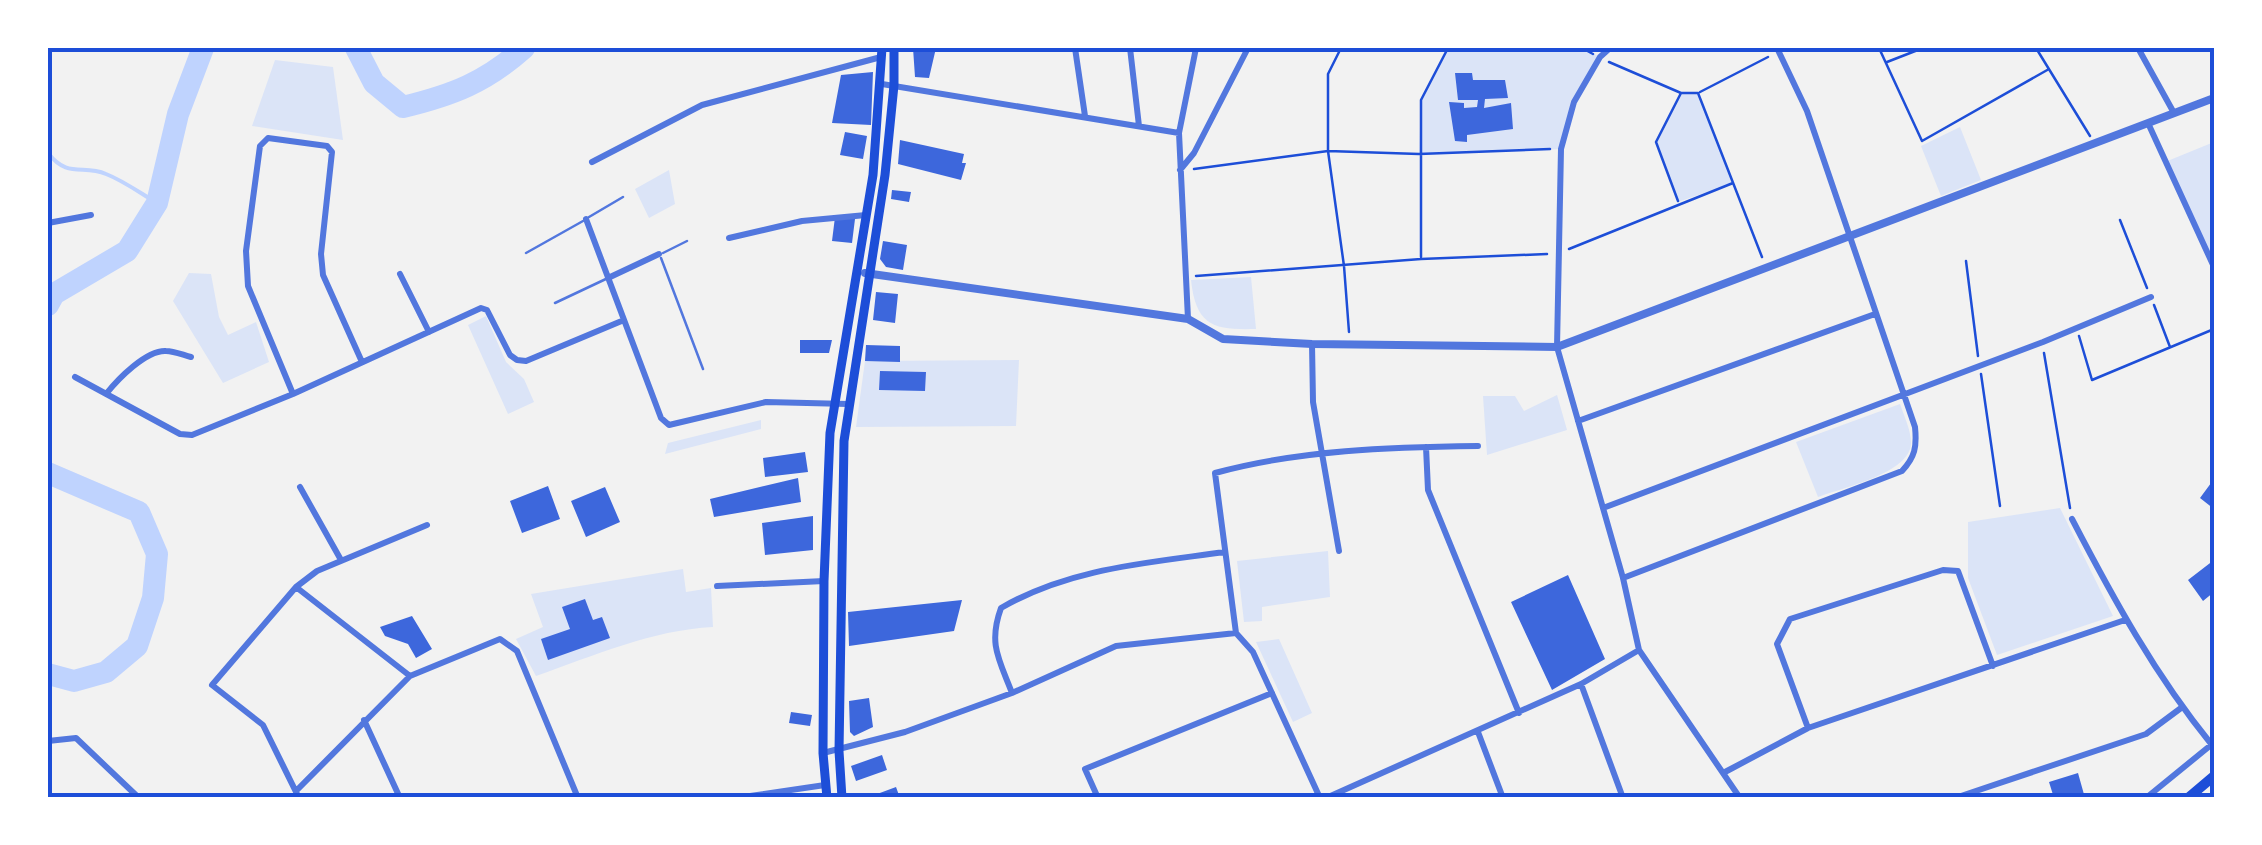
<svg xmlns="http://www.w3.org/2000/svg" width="2262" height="845" font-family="'PT Sans',sans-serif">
  <rect width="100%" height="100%" fill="#f2f2f2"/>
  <path fill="#dbe4f7" d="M1448,48H1582L1600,57L1574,102L1561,149L1419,154L1421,100Z
    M275,60L333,67L343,140L252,126Z
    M1681,93H1698L1733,183L1678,202L1656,142Z
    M1960,127L1981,180L1941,196L1921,146Z
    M2214,142V259L2211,260L2165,162Z
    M669,170L675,204L649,218L635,189Z
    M189,273L211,274L219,317L228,335L256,322L269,362L223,383L173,301Z
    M1251,277L1256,329C1215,330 1196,327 1191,280Z
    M486,316L506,362L524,379L534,402L508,414L468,325Z
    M1019,360L1016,426L856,427L865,361Z
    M1557,395L1567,430L1487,455L1483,396H1515L1524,411Z
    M1900,404C1904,416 1911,430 1911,443C1911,473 1842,488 1818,497L1796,442Z
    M761,420V429L665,454L668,443Z
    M2060,508L2113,616L1997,655L1968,578V522Z
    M1328,551L1330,597L1262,607V621L1244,622L1237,561Z
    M683,569L686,592L711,588L713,627C652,630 593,656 536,676L516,639L543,627L531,594Z
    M1279,639L1312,713L1293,722L1256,642Z"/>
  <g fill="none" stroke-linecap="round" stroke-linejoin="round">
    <path stroke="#bfd3fe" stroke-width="4" d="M48,153C68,179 83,164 106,174C124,181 140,193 157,203"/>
    <path stroke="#bfd3fe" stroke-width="22" d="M356,48L374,83L403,107C453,95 486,82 524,48
      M48,305L54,294L127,251L157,203L178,114L203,48
      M48,473L139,512L157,554L153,598L137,646L106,672L74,681L48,674"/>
  </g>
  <path fill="#3d67dc" d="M913,48H936L929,78L915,77Z
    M873,72L871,125L832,123L841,75Z
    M1455,73H1472L1473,80H1505L1508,98L1485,99L1484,108L1511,103L1513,129L1467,135V142L1455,141L1449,102L1464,103V108L1477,107L1478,100H1458Z
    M845,132L867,136L863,159L840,155Z
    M900,140L964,154L962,163H966L961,180L898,164Z
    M892,190L911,192L909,202L891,199Z
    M835,217L855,219L852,243L832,241Z
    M883,241L907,245L903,270L886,267L880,259Z
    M876,292L898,294L895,323L873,320Z
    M800,340H832L829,353H800Z
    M866,345L900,346V362L865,361Z
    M880,371L926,372L925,391L879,390Z
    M805,452L808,472L765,477L763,458Z
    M798,478L801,502L714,517L710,499Z
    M2214,479V509L2200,498Z
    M548,486L560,519L522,533L510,501Z
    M605,487L620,522L586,537L571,501Z
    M813,516V550L765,555L762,523Z
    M2214,560V592L2203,601L2188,580Z
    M1568,575L1605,659L1552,690L1511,602Z
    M585,599L593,620L602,617L610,638L548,660L541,639L570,629L562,607Z
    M962,600L954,631L849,646L848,612Z
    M412,616L432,649L416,658L408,644L385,636L380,627Z
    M869,698L873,727L854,736L850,732L849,701Z
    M791,712L812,715L810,726L789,723Z
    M882,755L887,770L856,781L851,766Z
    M2078,773L2085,798H2054L2049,782Z
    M896,787L900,798H869V797Z"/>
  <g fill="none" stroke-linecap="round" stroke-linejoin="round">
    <path stroke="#1d4ed8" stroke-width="2.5" d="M1341,48L1328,74V151L1344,266L1349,332
      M1582,48L1593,54
      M1879,48L1922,141L2049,69
      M2036,48L2090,136
      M1609,62L1681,93H1698L1762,257
      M1887,62L1923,48
      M1700,92L1768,57
      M1194,169L1328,151L1419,154L1550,149
      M1678,201L1656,142L1681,93
      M2120,220L2147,288
      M1569,249L1733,183
      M1421,257V100L1448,48
      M1966,261L1978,356
      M1196,276L1421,259L1547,254
      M2154,305L2170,347
      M2079,336L2092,380L2214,329
      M2044,353L2070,508
      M1981,374L2000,506"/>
    <path stroke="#5277de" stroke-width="2.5" d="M589,217L623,197
      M526,253L583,221
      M663,253L687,241
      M661,258L703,369
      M555,303L608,278"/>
    <path stroke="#5277de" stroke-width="6" d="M1075,48L1085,116
      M1130,48L1139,126
      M1610,48L1600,57L1574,102L1561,149L1557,347L1623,578L1639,650L1740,798
      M2138,48L2174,113
      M882,84L1179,133
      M2148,123L2214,267
      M592,162L702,105L881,57
      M1180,170L1194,153L1248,48
      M586,219L661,418L669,425L766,402L848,404
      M48,223L91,215
      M729,238L802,221L866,215
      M400,274L429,332
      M608,278L659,254
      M1188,319L1179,133L1196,48
      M1312,344L1313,402L1339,551
      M75,377L180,434L192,435L293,394L481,308L487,310L510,355L517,360L526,361L624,320
      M106,394C118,379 146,350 166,351C174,351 183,355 191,357
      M293,394L248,286L246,251L260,146L268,138L327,146L332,152L321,254L323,275L362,362
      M1578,421L1875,314
      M1426,447L1428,490L1519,713
      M300,487L341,560
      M1603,508L2043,342L2151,297
      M2072,519C2113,598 2155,675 2212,745
      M1623,578L1902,471C1915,457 1917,447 1915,427L1807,111L1777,48
      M717,586L824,581
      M296,587L410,676
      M1581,684L1623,798
      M1012,693C999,659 988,644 1001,608C1070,568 1147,563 1225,552
      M364,720L400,798
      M1808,728L1777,644L1790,619L1943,570L1958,571L1993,666
      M1478,732L1503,798
      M48,741L76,738L139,798
      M823,753L905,732L1012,693L1116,646L1236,633
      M1725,772L1808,728L2125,620
      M296,791L410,676L500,639L517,651L578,798
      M299,798L263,725L212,685L296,587L317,571L427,525
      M736,798L825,785
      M1098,798L1085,769L1272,693
      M1320,798L1253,652L1236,633L1215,473C1299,450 1391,447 1478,446
      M1326,798L1581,684L1639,650
      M1955,798L2146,734L2181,708
      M2146,798L2211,745"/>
    <path stroke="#5277de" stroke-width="8" d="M865,273L1188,319L1223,339L1312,344L1557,347L2214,98"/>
    <path stroke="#1d4ed8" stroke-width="9" d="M827,798L823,753L824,581L830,433L873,175L882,48
      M842,798L839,751L844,441L885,175L894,85V48"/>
    <path stroke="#1d4ed8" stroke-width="10" d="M2188,798L2214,776"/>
  </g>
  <rect width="2262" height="845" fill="none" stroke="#ffffff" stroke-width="100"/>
  <rect x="50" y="50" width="2162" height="745" fill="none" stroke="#1d4ed8" stroke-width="4"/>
</svg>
